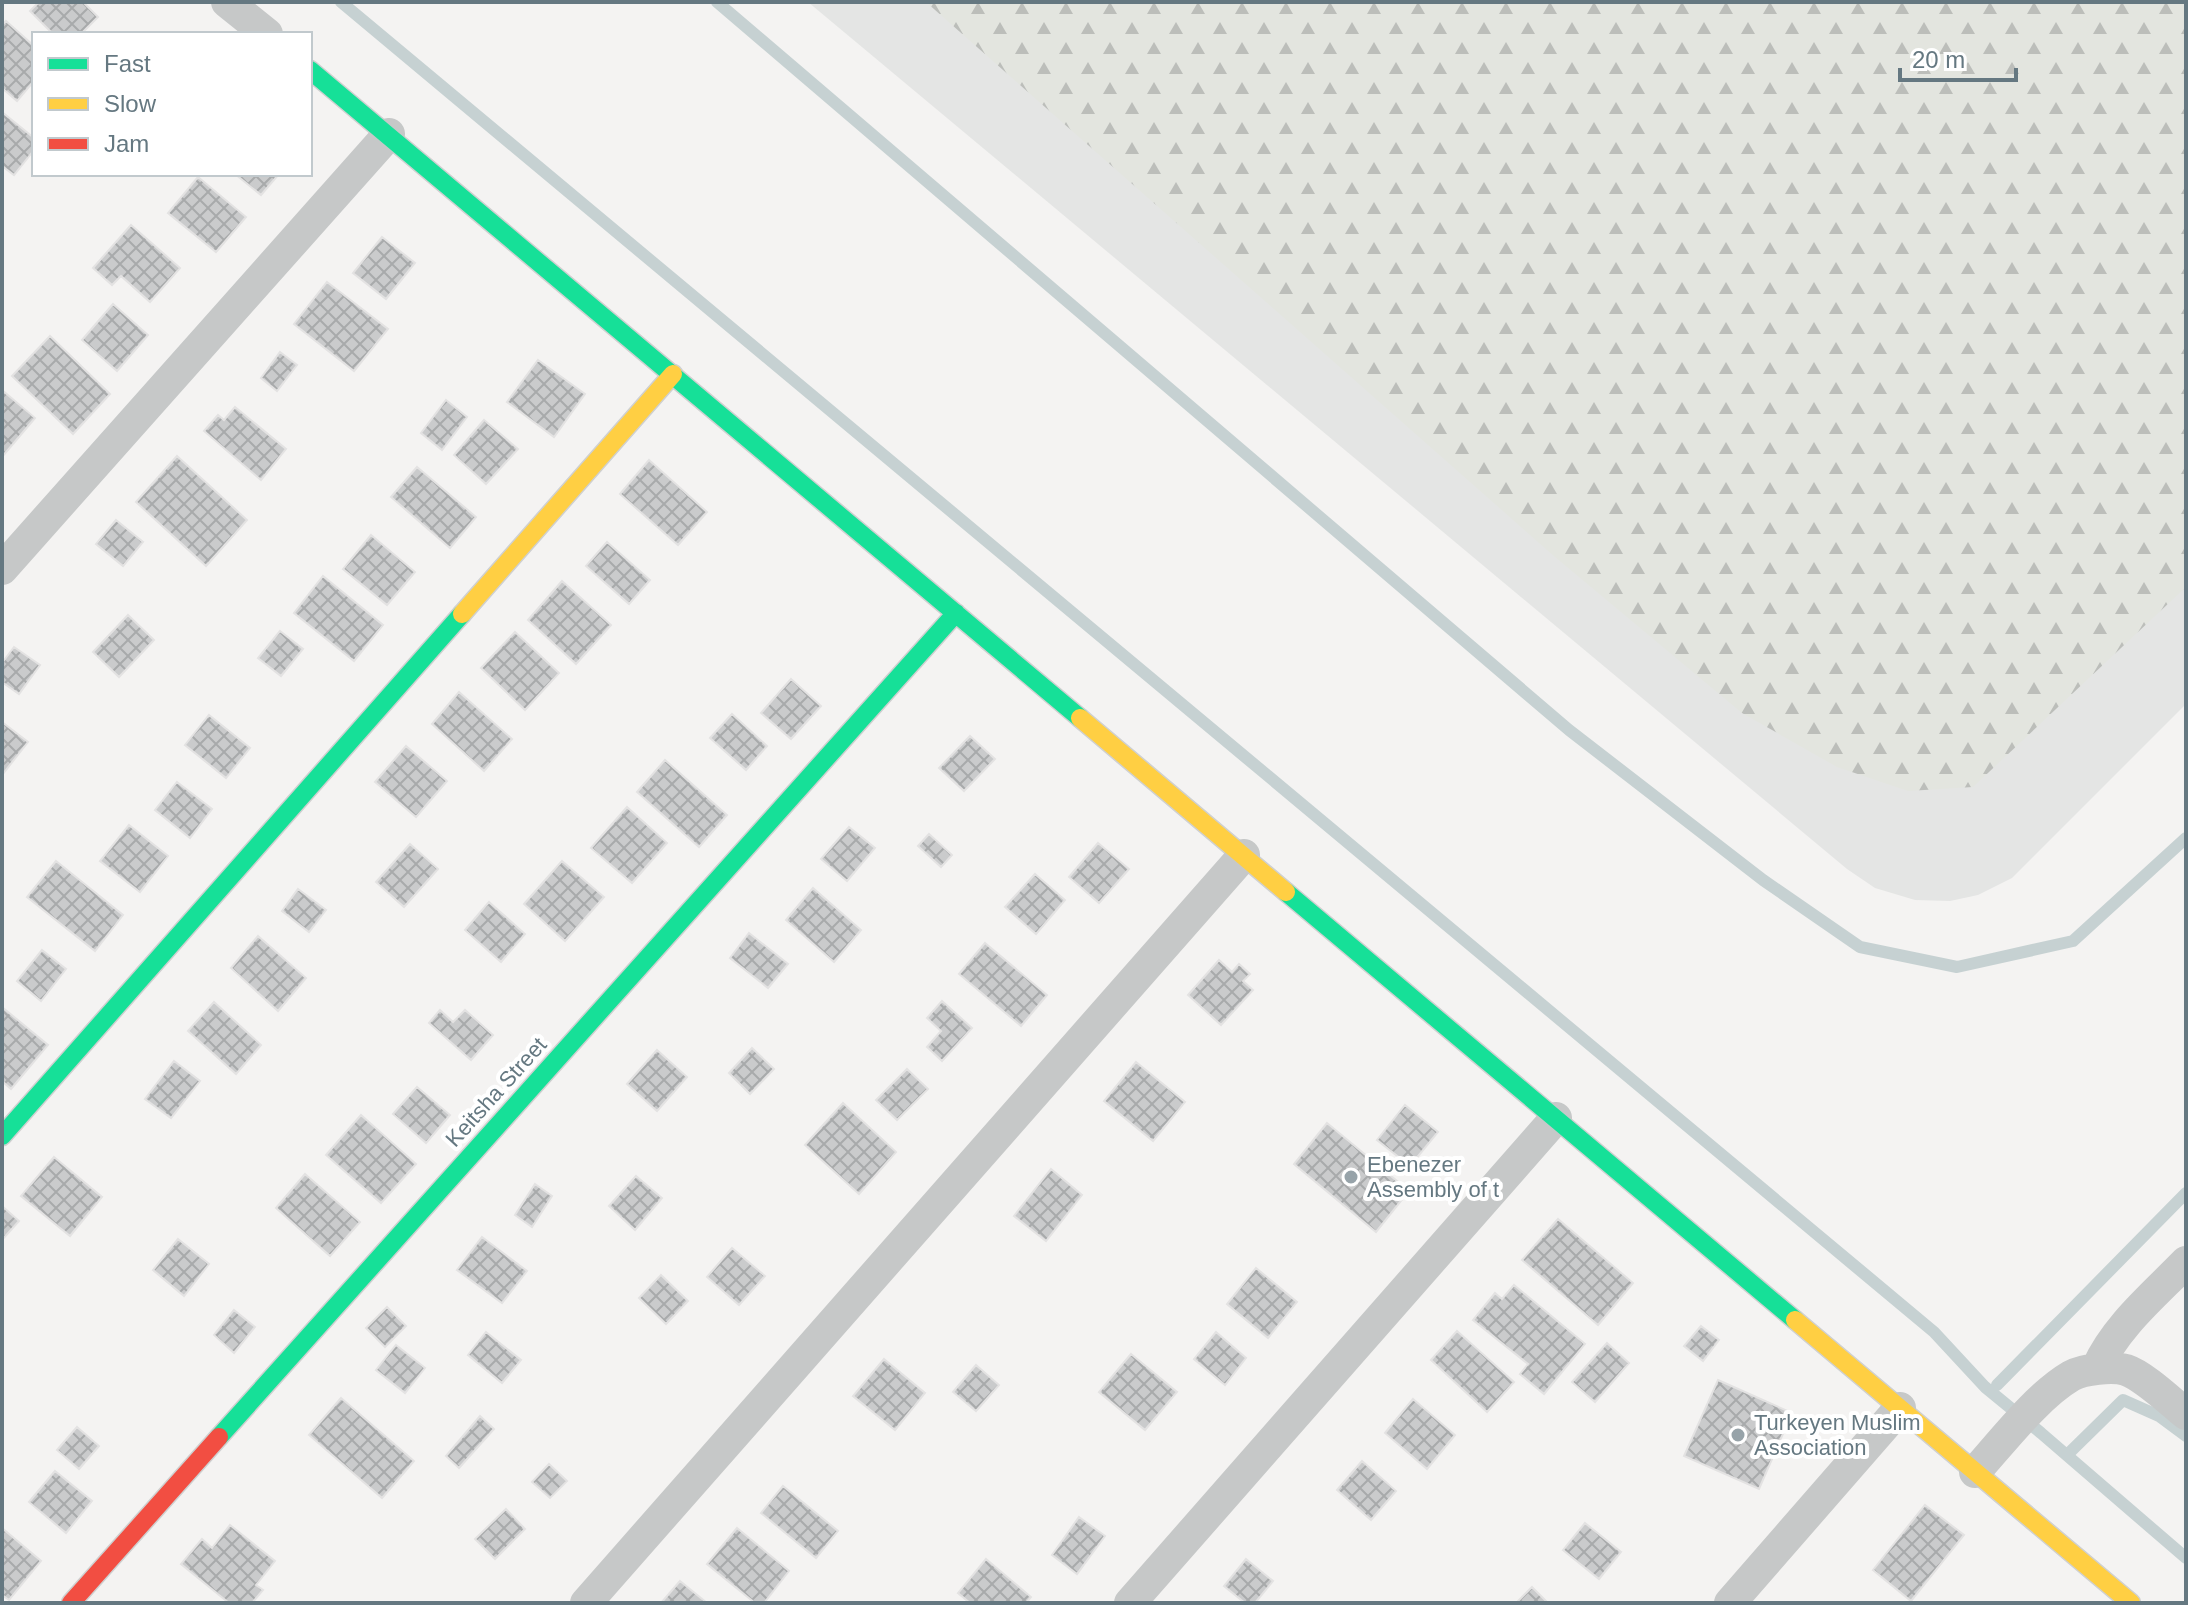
<svg xmlns="http://www.w3.org/2000/svg" width="2188" height="1605" font-family="Arial,sans-serif">
  <defs>
    <pattern id="forest-firs" width="22" height="20" patternUnits="userSpaceOnUse" patternTransform="scale(2)"><rect width="22" height="20" fill="#e3e5df"/><path d="M5 1l3.5 6h-7zM16 11l3.5 6h-7z" fill="#bcbeba"/></pattern>
    <pattern id="building-cross-hatch" width="8" height="8" patternUnits="userSpaceOnUse" patternTransform="scale(2)"><rect width="8" height="8" fill="#cacbcc"/><path d="M0 0l8 8M0 8l8-8" fill="none" stroke="#a8aaab"/></pattern>
  </defs>
  <rect width="100%" height="100%" fill="#f4f3f2"/>
  <path fill="#e4e5e4" d="M808,2H2186V704L2012,878L1978,895L1950,901L1915,900L1875,888L1847,869Z"/>
  <path fill="url(#forest-firs)" d="M926,2H2186V587L1973,787L1908,791L1837,767L1742,713L1555,557Z"/>
  <g fill="none" stroke-linecap="round" stroke-linejoin="round">
    <path stroke="#c6d1d2" stroke-width="12" d="M341,2L1934,1332L1985,1387L2041,1433L2186,1558
      M717,2L1569,730L1763,880L1860,947L1957,967L2073,941L2186,838
      M1997,1385L2186,1193
      M2067,1455L2123,1400L2159,1416L2186,1436"/>
  </g>
  <path fill="url(#building-cross-hatch)" stroke="#e3e2e2" stroke-width="2" d="M39,2H83L98,17L81,34H53L30,11Z
    M6,21L34,46V81L17,101L2,88V25Z
    M2,112L34,138V150L14,175L2,166Z
    M235,174H279L261,195Z
    M198,177L246,217L216,252L168,213Z
    M131,225L180,268L150,302L121,276L112,285L93,268Z
    M382,237L415,263L386,299L353,273Z
    M327,282L388,329L354,371L294,324Z
    M113,304L148,335L117,371L82,340Z
    M50,336L110,394L73,434L12,376Z
    M280,352L297,365L277,391L261,378Z
    M538,360L585,394L554,437L507,402Z
    M2,390L35,418L2,457Z
    M446,400L467,417L442,450L421,433Z
    M235,407L286,449L261,480L204,431L218,415L224,420Z
    M484,420L518,449L486,484L454,455Z
    M177,456L247,520L206,566L136,502Z
    M649,460L707,512L678,545L620,494Z
    M417,467L476,517L450,548L391,497Z
    M116,520L143,542L123,566L96,544Z
    M371,535L415,572L387,605L343,569Z
    M607,542L650,580L629,604L586,566Z
    M323,576L383,625L354,661L294,613Z
    M562,581L611,625L576,664L528,620Z
    M128,615L154,640L119,677L93,652Z
    M280,631L303,649L281,676L258,658Z
    M515,632L559,673L525,710L481,668Z
    M14,647L40,665L19,694L2,682V663Z
    M791,679L821,706L791,739L761,713Z
    M459,692L512,739L484,771L432,724Z
    M732,714L767,746L746,770L710,738Z
    M209,715L250,748L226,778L185,745Z
    M2,722L28,742L2,775Z
    M970,736L995,759L964,791L939,768Z
    M406,746L447,781L416,817L375,782Z
    M665,760L727,815L699,847L637,792Z
    M177,782L212,809L190,838L155,810Z
    M627,807L667,843L632,883L591,848Z
    M129,825L168,856L140,892L100,861Z
    M849,827L875,848L847,881L821,859Z
    M929,834L952,855L941,867L918,846Z
    M1098,843L1129,869L1099,903L1069,877Z
    M410,844L438,869L404,907L376,882Z
    M56,861L123,915L95,951L27,897Z
    M562,861L604,897L565,941L524,904Z
    M1035,874L1065,900L1036,934L1005,907Z
    M813,888L861,930L834,962L786,920Z
    M298,889L326,910L309,932L282,911Z
    M489,902L525,934L501,962L465,930Z
    M749,933L788,964L768,988L730,958Z
    M258,936L306,978L278,1011L231,968Z
    M985,943L1047,995L1021,1026L959,974Z
    M42,950L66,969L41,1001L17,981Z
    M1219,960L1232,972L1239,964L1250,974L1243,981L1253,990L1221,1025L1188,995Z
    M942,1001L972,1028L942,1061L927,1047L941,1031L927,1018Z
    M214,1002L261,1045L236,1074L188,1031Z
    M2,1007L48,1045L11,1089L2,1081Z
    M440,1010L453,1022L465,1010L493,1035L471,1060L429,1023Z
    M752,1048L774,1069L750,1094L729,1073Z
    M657,1050L687,1077L657,1111L627,1084Z
    M174,1061L200,1081L171,1118L145,1099Z
    M1136,1062L1185,1102L1153,1141L1104,1101Z
    M907,1069L928,1089L897,1120L876,1100Z
    M417,1087L450,1115L426,1143L393,1114Z
    M843,1103L896,1152L859,1194L805,1145Z
    M1405,1105L1438,1132L1410,1166L1377,1140Z
    M361,1115L416,1164L381,1203L326,1155Z
    M1327,1123L1409,1191L1376,1232L1294,1164Z
    M54,1157L102,1197L70,1236L21,1196Z
    M1051,1169L1082,1195L1046,1241L1014,1216Z
    M305,1174L360,1222L330,1256L276,1208Z
    M636,1176L662,1198L635,1230L609,1206Z
    M535,1184L552,1196L532,1227L515,1215Z
    M2,1206L19,1221L2,1240Z
    M1558,1219L1633,1283L1598,1325L1522,1260Z
    M482,1237L527,1271L502,1303L457,1270Z
    M178,1239L209,1264L184,1296L153,1270Z
    M732,1248L765,1276L739,1305L707,1277Z
    M1256,1268L1297,1302L1268,1338L1227,1304Z
    M661,1275L688,1301L666,1324L639,1298Z
    M1514,1285L1585,1344L1544,1394L1520,1374L1528,1364L1473,1320L1495,1293L1502,1299Z
    M387,1307L406,1326L385,1347L366,1328Z
    M234,1310L255,1327L234,1353L214,1335Z
    M1701,1326L1719,1340L1703,1361L1684,1346Z
    M1457,1331L1514,1382L1487,1412L1431,1360Z
    M486,1332L521,1360L502,1383L468,1355Z
    M1216,1332L1246,1358L1225,1385L1194,1359Z
    M1607,1343L1629,1363L1595,1402L1572,1382Z
    M396,1345L425,1368L405,1393L376,1370Z
    M1131,1354L1177,1392L1145,1430L1099,1392Z
    M884,1359L925,1393L895,1430L853,1396Z
    M976,1365L999,1385L976,1411L953,1392Z
    M1718,1380L1792,1413L1759,1489L1684,1456Z
    M341,1398L414,1461L382,1498L309,1435Z
    M1413,1399L1455,1435L1427,1469L1385,1433Z
    M480,1416L494,1429L459,1468L446,1456Z
    M77,1427L99,1446L79,1469L57,1450Z
    M1362,1461L1396,1491L1371,1520L1337,1490Z
    M549,1464L567,1481L550,1498L532,1482Z
    M55,1471L92,1501L66,1533L29,1502Z
    M783,1486L838,1531L816,1558L761,1513Z
    M1925,1505L1964,1535L1911,1601L1873,1570Z
    M506,1509L525,1529L495,1559L475,1539Z
    M1079,1517L1105,1536L1077,1574L1052,1555Z
    M1585,1523L1621,1552L1599,1579L1563,1550Z
    M230,1525L275,1561L256,1585L263,1590L252,1603H229L181,1564L202,1539L212,1548Z
    M2,1528L41,1561L9,1600L2,1595Z
    M737,1528L789,1571L764,1603H755L707,1564Z
    M986,1559L1031,1597L1026,1603H970L958,1593Z
    M1246,1559L1273,1581L1255,1603H1245L1224,1586Z
    M680,1581L707,1603H661Z
    M1532,1587L1548,1603H1516Z"/>
  <g fill="none" stroke-linecap="round" stroke-linejoin="round">
    <defs>
      <path id="fast" d="M310,70L1080,718
        M1286,892L1795,1320
        M2,1136L462,614
        M219,1437L956,613"/>
      <path id="slow" d="M462,614L673,374
        M1080,718L1286,892
        M1795,1320L2131,1603"/>
      <path id="jam" d="M71,1603L219,1437"/>
    </defs>
    <use href="#fast" stroke="#cfd0d0" stroke-width="21"/>
    <use href="#slow" stroke="#cfd0d0" stroke-width="21"/>
    <use href="#jam" stroke="#cfd0d0" stroke-width="21"/>
    <path stroke="#c6c8c8" stroke-width="32" d="M227,2L267,34
      M2,569L389,134
      M2097,1368C2116,1326 2154,1295 2186,1262
      M1975,1472C2002,1442 2037,1396 2071,1376C2083,1369 2113,1366 2126,1370C2144,1376 2171,1402 2186,1414
      M586,1603L1244,855
      M1130,1603L1556,1118
      M1730,1603L1900,1408"/>
    <use href="#fast" stroke="#16e098" stroke-width="18"/>
    <use href="#slow" stroke="#ffcf43" stroke-width="18"/>
    <use href="#jam" stroke="#f24e42" stroke-width="18"/>
  </g>
  <g fill="#97a3a9" stroke="#fff" stroke-width="3">
    <circle cx="1351" cy="1177" r="8"/>
    <circle cx="1738" cy="1435" r="8"/>
  </g>
  <g text-anchor="middle" dominant-baseline="central" stroke-width="8" stroke-linejoin="round" paint-order="stroke">
    <g font-size="22" fill="#657881" stroke="#fff">
      <text transform="translate(496 1092) rotate(-48)">Keitsha Street</text>
    </g>
    <g font-size="22" fill="#657881" stroke="#fff" text-anchor="start">
      <text x="1367" y="1164">Ebenezer<tspan x="1367" dy="25">Assembly of t</tspan></text>
      <text x="1754" y="1422">Turkeyen Muslim<tspan x="1754" dy="25">Association</tspan></text>
    </g>
  </g>
  <rect width="2188" height="1605" fill="none" stroke="#657881" stroke-width="8"/>
  <rect x="32" y="32" width="280" height="144" fill="#ffffff" stroke="#c1c9cd" stroke-width="2"/>
  <rect x="48" y="58" width="40" height="12" fill="#16e098" stroke="#c1c9cd" stroke-width="2"/>
  <text x="104" y="72" font-size="24" fill="#657881">Fast</text>
  <rect x="48" y="98" width="40" height="12" fill="#ffcf43" stroke="#c1c9cd" stroke-width="2"/>
  <text x="104" y="112" font-size="24" fill="#657881">Slow</text>
  <rect x="48" y="138" width="40" height="12" fill="#f24e42" stroke="#c1c9cd" stroke-width="2"/>
  <text x="104" y="152" font-size="24" fill="#657881">Jam</text>
  <path d="M1900 68v12h116v-12" fill="none" stroke="#657881" stroke-width="4"/>
  <text x="1912" y="68" font-size="24" fill="#657881" stroke="#ffffff" stroke-width="6" paint-order="stroke">20 m</text>
</svg>
